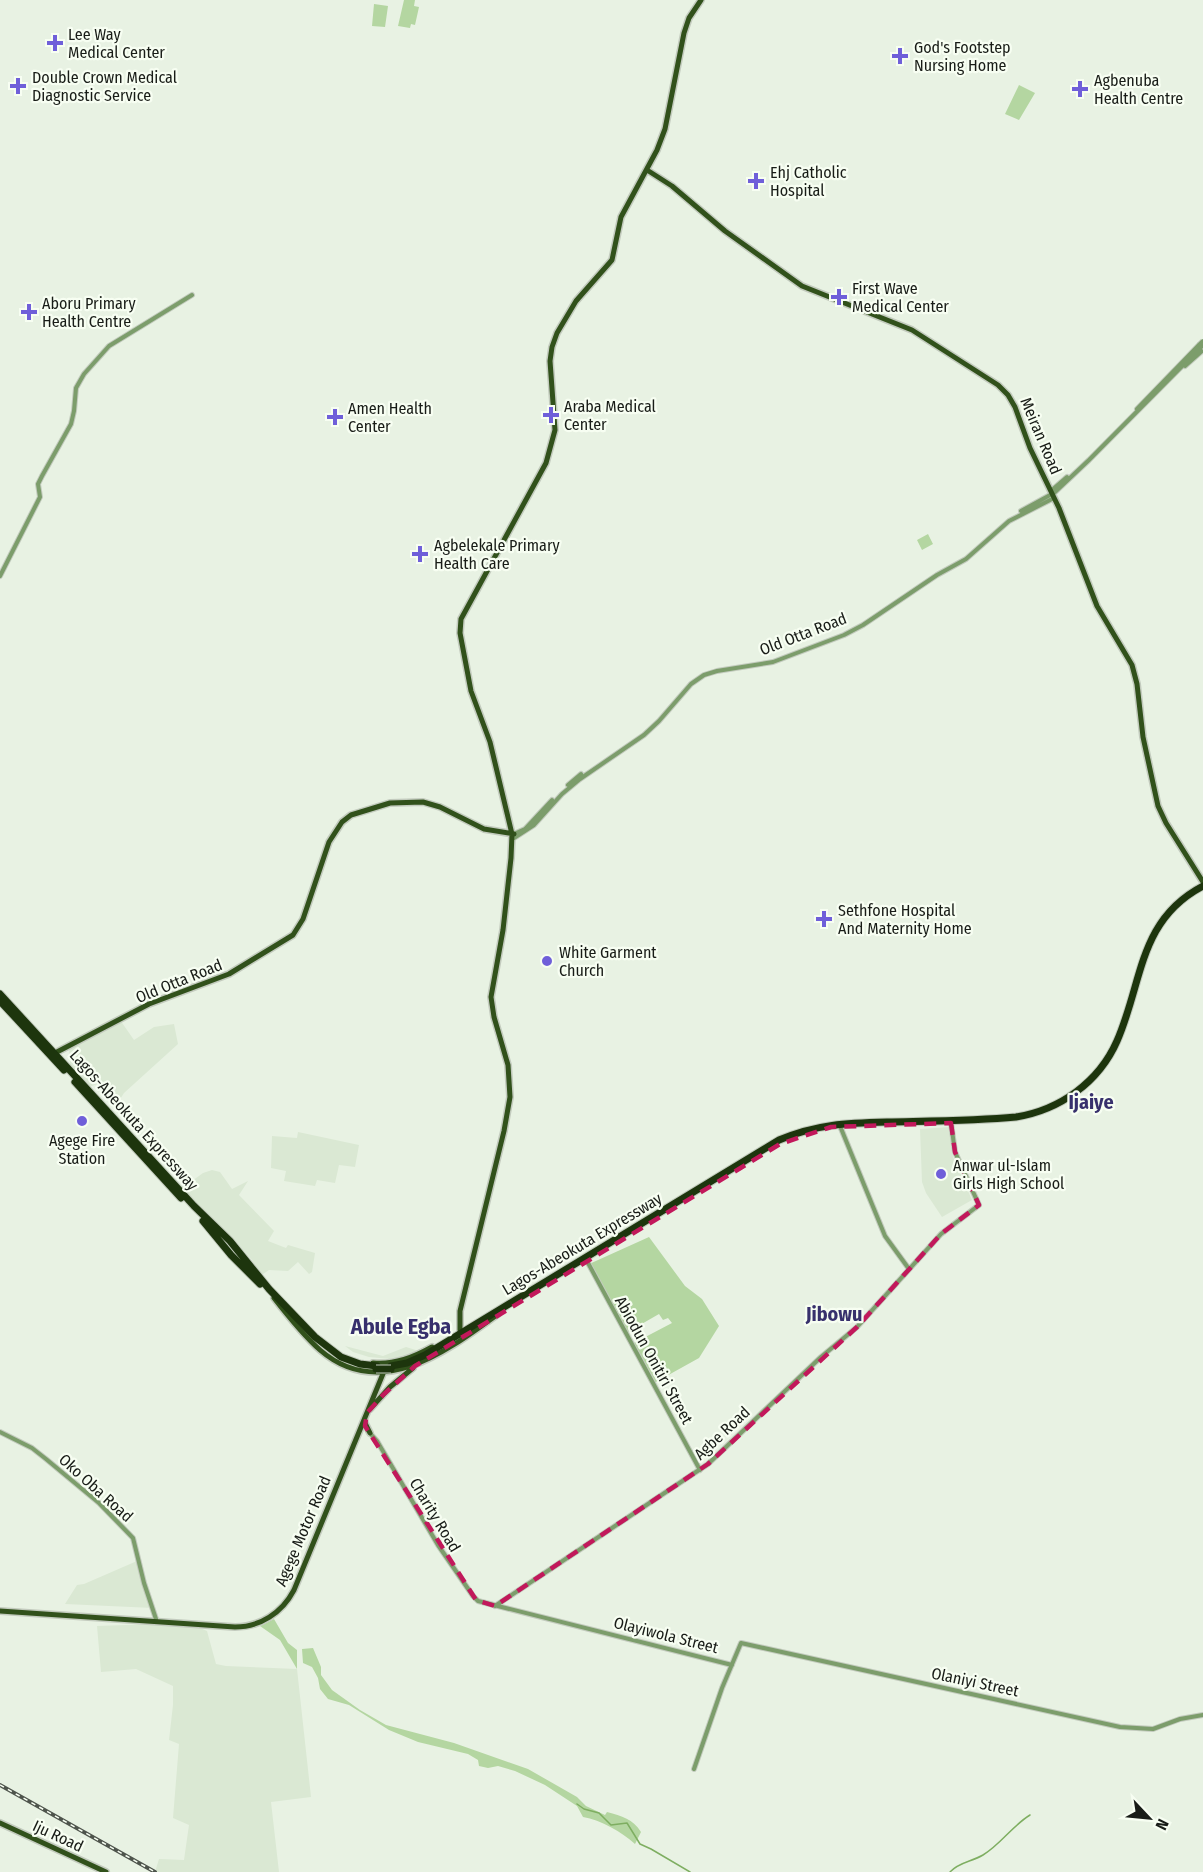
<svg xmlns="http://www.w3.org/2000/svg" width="1203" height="1872" font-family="'Fira Sans Condensed',sans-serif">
  <rect width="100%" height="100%" fill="#e8f2e3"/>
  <path fill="#dae8d3" d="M118,1017L134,1040L154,1027L174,1024L178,1044L124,1093L117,1104L102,1082L87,1088L70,1065L69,1046Z
    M950,1127L953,1157L972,1200L942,1217L926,1193L922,1182L920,1129Z
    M298,1132L359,1145L355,1167L339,1165L335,1183L317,1180L315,1186L284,1181L286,1171L271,1168L272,1136L297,1138Z
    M212,1170L220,1172L232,1189L248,1181L239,1195L274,1231L268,1241L286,1248L288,1245L315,1253L312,1272L309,1274L298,1262L288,1271L269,1270L260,1276L252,1260L237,1243L219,1229L185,1193L181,1183L192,1181L203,1173Z
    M345,1346L383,1356L406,1347L419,1351L406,1356L390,1359L369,1357L353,1352Z
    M137,1561L153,1608L65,1604L77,1585L84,1584Z
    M154,1624L193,1625L207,1631L216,1664L226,1666L297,1669L311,1797L271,1802L279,1872H155L159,1859L184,1860L189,1825L173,1818L179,1744L169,1740L173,1705V1686L136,1669L101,1672L97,1626Z"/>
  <path fill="#b4d6a1" d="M404,0H415L414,6L419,7L415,25L411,24L410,28L398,26Z
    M374,4L388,6L385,27L372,26Z
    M1019,85L1035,93L1019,120L1005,114Z
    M928,534L933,544L922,550L917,540Z
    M649,1237L685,1286L702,1299L719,1326L699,1358L654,1383L632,1344L672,1323L668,1318L663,1320L659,1314L626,1333L587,1265Z
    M274,1619L288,1643L297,1650V1669L280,1640L260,1626Z
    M313,1648L321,1667V1675L332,1690L360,1710L386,1725L454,1743L528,1769L577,1797L586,1806L605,1815L607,1812C622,1816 633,1819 641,1832L635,1844C622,1832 601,1820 583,1817L577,1806L545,1785L515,1771L498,1766L488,1768L479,1766L478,1760L468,1754L418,1742L389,1730L349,1705L328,1699L320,1689L318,1678L312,1667L303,1663L302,1649Z"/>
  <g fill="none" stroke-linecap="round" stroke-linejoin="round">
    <path stroke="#7eae61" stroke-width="1.5" d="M577,1804L584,1809L599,1813L611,1825L627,1823L640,1844L651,1849L690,1872
      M950,1872C959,1862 971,1862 983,1855C1001,1844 1012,1826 1030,1815"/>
    <defs>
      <path id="minor" d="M1185,366L1203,350
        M1137,409L1199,345
        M1052,490L1067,477
        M1054,493L1089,460L1201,347
        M1021,511L1052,494
        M0,576L40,497L38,484L42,476L71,424L74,411L76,388L84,374L109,346L192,295
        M568,785L581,774
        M514,834L525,829L552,800
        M514,838L534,825L562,794L580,779L644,735L659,721L691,684L704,675L717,671L773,662L844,635L863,625L937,575L966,559L1009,521L1054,498
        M840,1126L885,1236L909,1269
        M587,1261L700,1470
        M368,1431L377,1441L438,1545L473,1596L478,1601L732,1665
        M0,1432L32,1448L46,1459L99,1503L133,1538L144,1583L156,1619
        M495,1606L708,1464L821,1357L857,1327L941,1234L979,1205L955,1152L951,1123
        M694,1769L722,1688L741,1643L1120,1727L1153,1729L1180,1719L1203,1715"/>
      <path id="major" d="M647,170L672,186L725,231L802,286L912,330L998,385L1008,395L1015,407L1030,448L1059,508L1097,606L1132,665L1137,684L1143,737L1158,806L1166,823L1203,882
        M55,1053L149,1004L229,974L293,935L303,919L329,842L342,822L351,815L390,803L423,802L440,807L484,829L514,834
        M274,1298C288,1316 303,1335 320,1350C380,1402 447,1351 498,1314
        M460,1330V1311L504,1131L510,1097L508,1065L494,1017L491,997L503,930L511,858L512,834L490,742L471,691L460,633L461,619L546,463L555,430L550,361L552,347L557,333L576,301L612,260L621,217L657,150L665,129L684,33L689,18L701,0
        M373,1363C395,1365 414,1357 432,1347
        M370,1409L390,1387L413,1368
        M364,1421L370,1433
        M0,1611L235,1627C260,1627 282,1613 294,1590L387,1364
        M0,1823L106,1872"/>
      <path id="highway" d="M0,994L194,1206L230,1241L269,1289L315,1337L341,1357L360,1364L377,1366
        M0,1001L64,1070
        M75,1082L181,1198
        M203,1221L231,1255L260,1284
        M391,1366L407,1363L425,1355L779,1140C817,1124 847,1123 887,1122C929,1121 974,1121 1016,1117C1060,1110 1099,1082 1117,1041C1143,982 1138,920 1203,886"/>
    </defs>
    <use href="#minor" stroke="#c3cbbe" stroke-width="6"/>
    <use href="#major" stroke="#c3cbbe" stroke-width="8"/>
    <use href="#highway" stroke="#c3cbbe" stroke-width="9"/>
    <use href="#minor" stroke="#7c9d6b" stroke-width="4"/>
    <use href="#major" stroke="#31511b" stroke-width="5"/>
    <use href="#highway" stroke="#1d350d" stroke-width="7"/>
    <defs>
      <path id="rail" d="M0,1785L155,1872"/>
    </defs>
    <use href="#rail" stroke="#4e544c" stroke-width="4"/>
    <use href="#rail" stroke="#f7fef2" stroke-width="1.5" stroke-dasharray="4.5" stroke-linecap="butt"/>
    <defs>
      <path id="minor-bridge" d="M1199,345L1203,341
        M1201,347L1203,346"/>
      <path id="highway-bridge" d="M376,1369H391"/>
    </defs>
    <use href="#minor-bridge" stroke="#c3cbbe" stroke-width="6" stroke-linecap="butt"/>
    <use href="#highway-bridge" stroke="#c3cbbe" stroke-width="9" stroke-linecap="butt"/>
    <use href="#minor-bridge" stroke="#7c9d6b" stroke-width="4"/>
    <use href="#highway-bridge" stroke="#1d350d" stroke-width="7"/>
  </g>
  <path fill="none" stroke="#c2185b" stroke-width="4.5" stroke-dasharray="12 8" stroke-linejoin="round" d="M951,1123L955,1152L979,1205L941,1234L857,1327L708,1464L495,1606L476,1600L365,1426L367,1413L383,1395L415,1366L780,1144L831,1127Z"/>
  <g fill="#6f5fd9" stroke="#f7fef2" stroke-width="2">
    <path d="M52 34h6v6h6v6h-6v6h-6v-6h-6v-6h6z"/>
    <path d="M897 47h6v6h6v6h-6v6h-6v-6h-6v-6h6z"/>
    <path d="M15 77h6v6h6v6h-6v6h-6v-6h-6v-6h6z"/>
    <path d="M1077 80h6v6h6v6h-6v6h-6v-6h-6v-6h6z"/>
    <path d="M753 172h6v6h6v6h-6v6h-6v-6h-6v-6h6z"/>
    <path d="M836 288h6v6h6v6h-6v6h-6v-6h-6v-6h6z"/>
    <path d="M26 303h6v6h6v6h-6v6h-6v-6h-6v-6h6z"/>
    <path d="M548 406h6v6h6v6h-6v6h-6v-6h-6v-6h6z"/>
    <path d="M332 408h6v6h6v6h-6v6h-6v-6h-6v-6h6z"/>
    <path d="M417 545h6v6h6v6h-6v6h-6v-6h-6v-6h6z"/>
    <path d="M821 910h6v6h6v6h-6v6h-6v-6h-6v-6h6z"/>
    <circle cx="547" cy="961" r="6"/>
    <circle cx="82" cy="1121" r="6"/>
    <circle cx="941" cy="1174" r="6"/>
  </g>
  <g text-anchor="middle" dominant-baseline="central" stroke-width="4.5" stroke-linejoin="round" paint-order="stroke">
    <g font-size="16" fill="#181c17" stroke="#f7fef2" text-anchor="start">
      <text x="68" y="34">Lee Way<tspan x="68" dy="18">Medical Center</tspan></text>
      <text x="914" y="47">God's Footstep<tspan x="914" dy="18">Nursing Home</tspan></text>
      <text x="32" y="77">Double Crown Medical<tspan x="32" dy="18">Diagnostic Service</tspan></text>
      <text x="1094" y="80">Agbenuba<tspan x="1094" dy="18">Health Centre</tspan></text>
      <text x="770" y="172">Ehj Catholic<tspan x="770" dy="18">Hospital</tspan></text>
      <text x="852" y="288">First Wave<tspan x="852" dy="18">Medical Center</tspan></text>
      <text x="42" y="303">Aboru Primary<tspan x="42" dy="18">Health Centre</tspan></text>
      <text x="564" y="406">Araba Medical<tspan x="564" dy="18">Center</tspan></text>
      <text x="348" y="408">Amen Health<tspan x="348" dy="18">Center</tspan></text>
      <text x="434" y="545">Agbelekale Primary<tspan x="434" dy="18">Health Care</tspan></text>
      <text x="838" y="910">Sethfone Hospital<tspan x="838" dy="18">And Maternity Home</tspan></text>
      <text x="559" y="952">White Garment<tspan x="559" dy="18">Church</tspan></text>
      <text x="82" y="1140" text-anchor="middle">Agege Fire<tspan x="82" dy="18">Station</tspan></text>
      <text x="953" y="1165">Anwar ul-Islam<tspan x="953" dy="18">Girls High School</tspan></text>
    </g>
    <g font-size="16" fill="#181c17" stroke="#f7fef2">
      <text transform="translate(1041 436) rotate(67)">Meiran Road</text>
      <text transform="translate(803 634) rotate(-21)">Old Otta Road</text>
      <text transform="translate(179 981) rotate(-22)">Old Otta Road</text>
      <text transform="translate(134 1120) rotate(48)">Lagos-Abeokuta Expressway</text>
      <text transform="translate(582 1244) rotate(-31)">Lagos-Abeokuta Expressway</text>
      <text transform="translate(654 1360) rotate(61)">Abiodun Onitiri Street</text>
      <text transform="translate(722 1433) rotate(-43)">Agbe Road</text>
      <text transform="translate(96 1488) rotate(42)">Oko Oba Road</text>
      <text transform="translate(435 1515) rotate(59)">Charity Road</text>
      <text transform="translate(303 1531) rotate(-67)">Agege Motor Road</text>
      <text transform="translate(666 1635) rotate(14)">Olayiwola Street</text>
      <text transform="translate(975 1682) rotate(12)">Olaniyi Street</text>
      <text transform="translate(58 1836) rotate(25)">Iju Road</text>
    </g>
    <g font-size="20" font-weight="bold" fill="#37306c" stroke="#f7fef2">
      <text x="1091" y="1102">Ijaiye</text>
      <text x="834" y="1314">Jibowu</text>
    </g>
    <g font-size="22" font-weight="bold" fill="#37306c" stroke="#f7fef2">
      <text x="401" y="1326">Abule Egba</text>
    </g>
  </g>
  <g transform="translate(1149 1818) rotate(116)" stroke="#f7fef2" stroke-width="4.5" paint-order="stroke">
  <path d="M0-4.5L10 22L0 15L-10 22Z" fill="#181c17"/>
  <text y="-9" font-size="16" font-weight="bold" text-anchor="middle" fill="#181c17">N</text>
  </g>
</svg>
